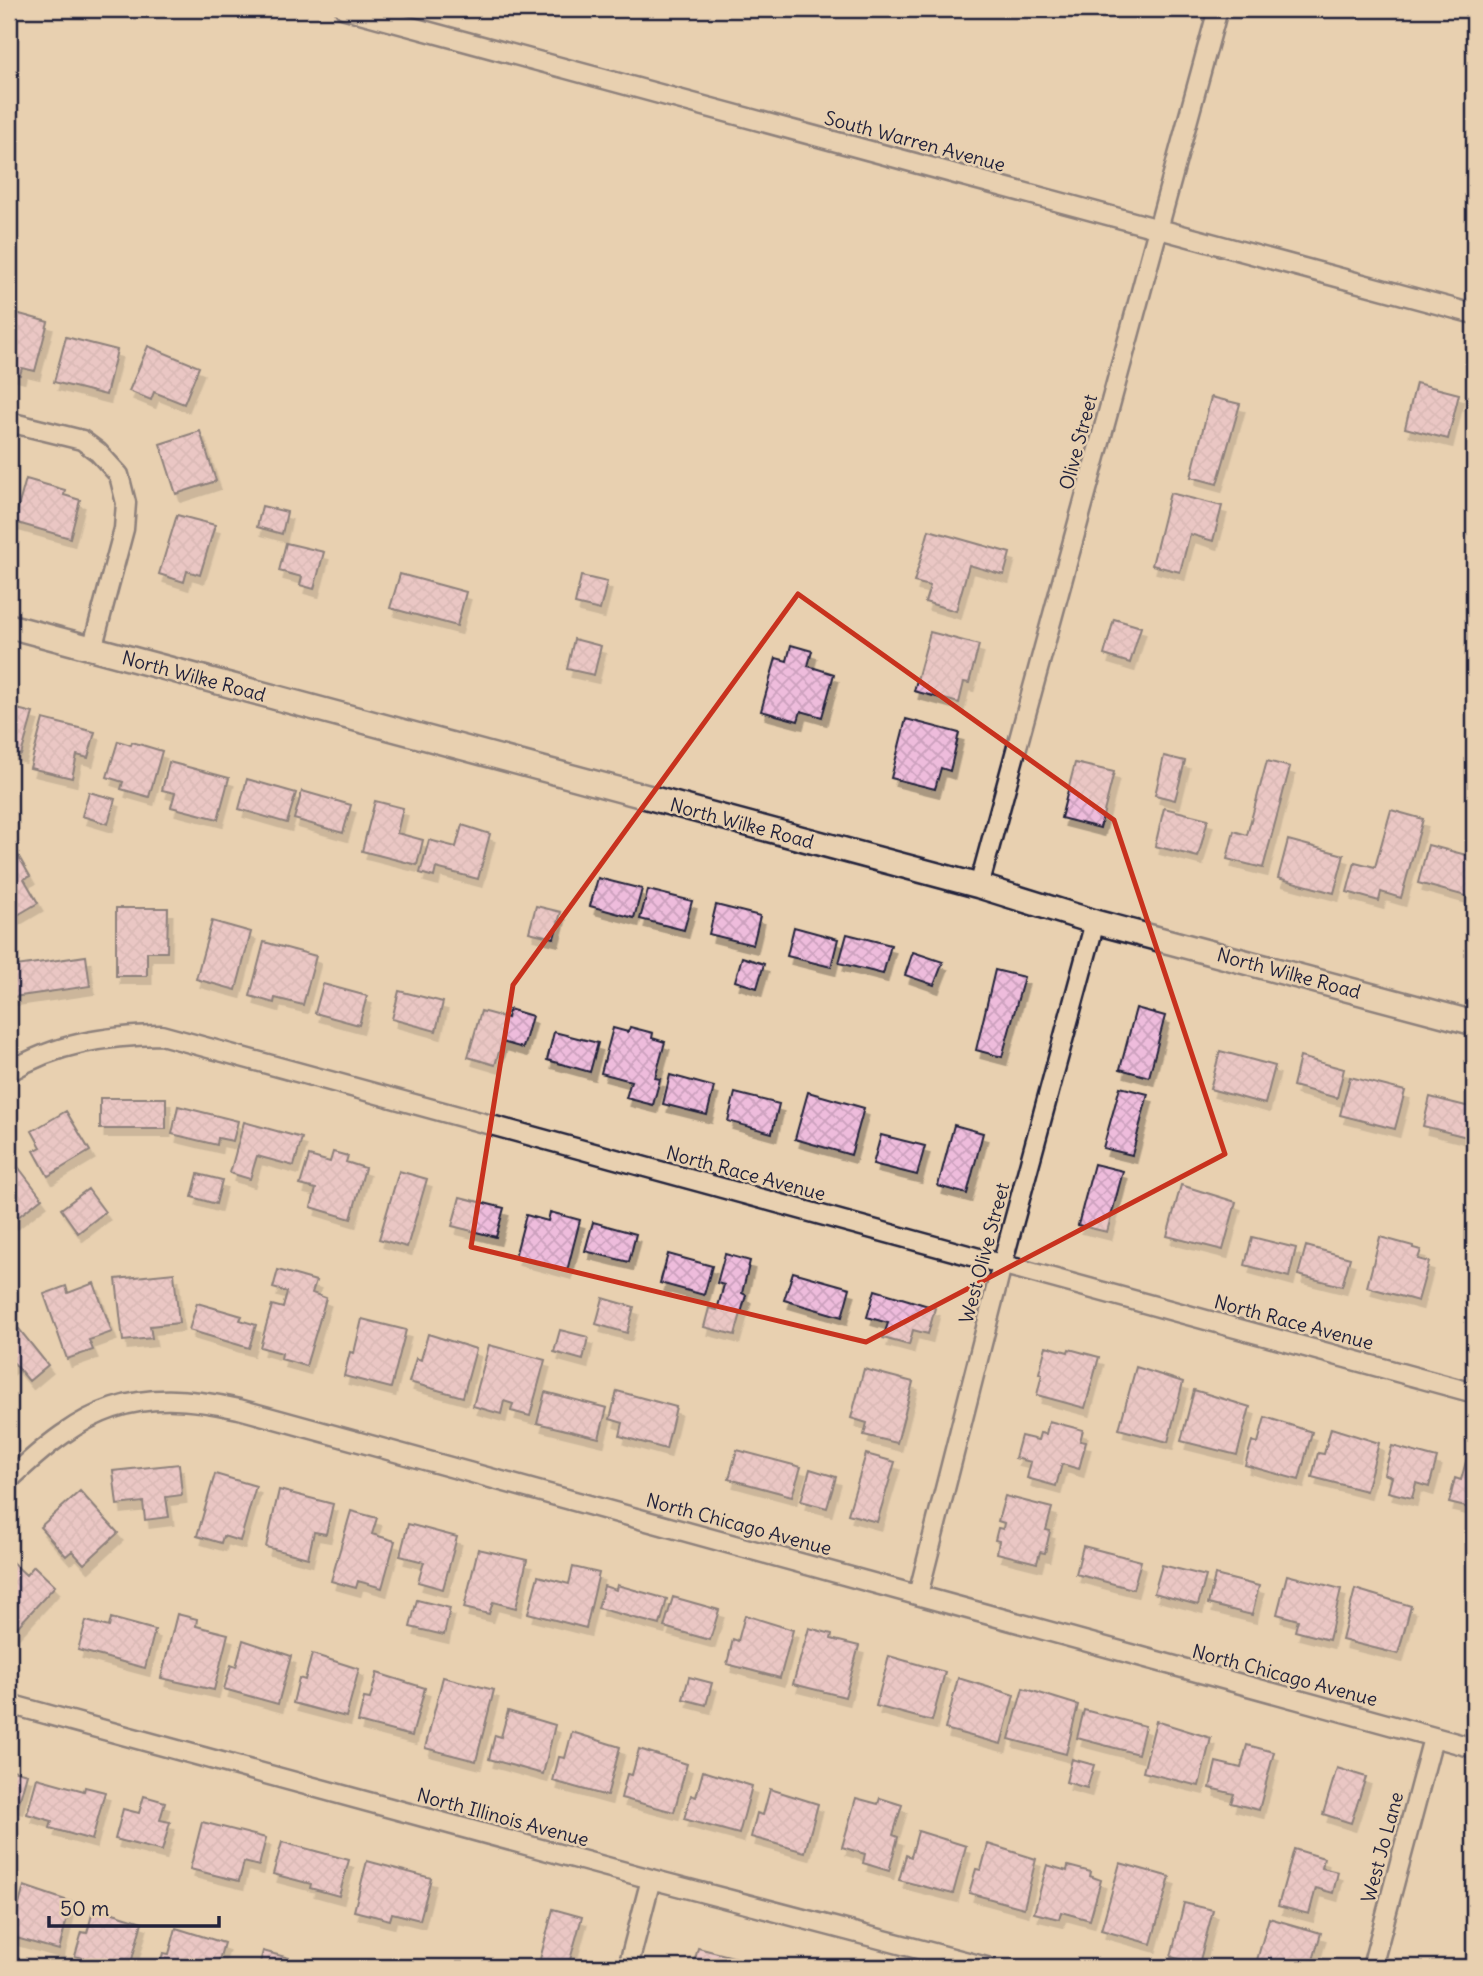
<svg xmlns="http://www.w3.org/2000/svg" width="1483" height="1976" font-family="Delius,sans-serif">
  <defs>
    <pattern id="building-cross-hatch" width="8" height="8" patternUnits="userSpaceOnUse" patternTransform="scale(1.75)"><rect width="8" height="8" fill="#eebcdc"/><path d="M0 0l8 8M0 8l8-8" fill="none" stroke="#cca1be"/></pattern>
    <filter id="shadow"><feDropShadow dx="4.5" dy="8" stdDeviation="0" flood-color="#0004"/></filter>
  </defs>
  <rect width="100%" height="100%" fill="#e8d0b0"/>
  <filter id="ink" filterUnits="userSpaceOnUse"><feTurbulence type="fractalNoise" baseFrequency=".0143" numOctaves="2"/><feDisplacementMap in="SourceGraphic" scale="14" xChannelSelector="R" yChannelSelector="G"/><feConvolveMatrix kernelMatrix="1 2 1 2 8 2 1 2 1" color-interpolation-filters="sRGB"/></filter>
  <g filter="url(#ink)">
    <path fill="url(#building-cross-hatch)" stroke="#22223b" stroke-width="2" filter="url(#shadow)" d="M9,311L48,322L35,371L22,368L20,375L9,372Z
      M66,337L117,350L106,395L54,382Z
      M148,346L199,367L184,404L154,392L151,400L129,391Z
      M1416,383L1459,394L1448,439L1405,428Z
      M1211,397L1240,404L1217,484L1191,477Z
      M200,431L216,481L176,494L160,444Z
      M26,479L65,490L64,495L80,500L70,538L14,522Z
      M1170,493L1222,506L1213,541L1190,534L1180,572L1152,565Z
      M262,506L287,512L282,534L257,527Z
      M177,515L215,525L200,575L187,571L184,582L159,574Z
      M929,530L1010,553L1004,575L969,565L956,611L925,602L930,586L914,582Z
      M286,543L324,552L314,589L300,585L302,577L279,571Z
      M400,574L466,592L457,626L390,608Z
      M581,576L607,582L600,610L575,604Z
      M1114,619L1141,627L1130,663L1104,655Z
      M930,632L979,645L969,683L964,682L959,703L914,691Z
      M574,639L601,646L594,675L567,669Z
      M791,645L812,651L808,666L834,674L822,717L801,711L798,721L761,711L776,658L787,661Z
      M9,707L33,713L21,755L9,751Z
      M43,719L95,732L88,758L77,755L72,778L30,768Z
      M906,719L959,733L950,771L941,768L935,789L891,778Z
      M118,741L131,745L132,742L162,751L149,797L121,789L123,782L107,777Z
      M1164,756L1185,761L1175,800L1155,795Z
      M1267,761L1290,767L1263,868L1227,859L1234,831L1247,835Z
      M169,762L229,778L218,819L171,807L175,793L162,790Z
      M1075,763L1114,772L1100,828L1061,818Z
      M247,779L296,793L287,823L239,809Z
      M302,791L351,805L343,833L294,819Z
      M89,792L115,799L108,824L82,816Z
      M375,801L403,808L397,833L423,840L417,865L362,851Z
      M1164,808L1208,819L1198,857L1155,846Z
      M1391,810L1423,819L1401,898L1381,892L1379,901L1347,892L1355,862L1375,867Z
      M462,825L490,834L478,879L436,868L434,877L420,873L429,840L456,847Z
      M1288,840L1344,855L1334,893L1278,878Z
      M12,845L30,876L24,879L38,903L9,920V847Z
      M1428,845L1474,857L1473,898L1418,883Z
      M598,878L642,889L634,918L590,906Z
      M648,890L692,901L684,930L640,919Z
      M716,905L760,916L753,945L709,934Z
      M536,906L561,912L554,938L529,932Z
      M116,908H168L167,952H147V976H116Z
      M212,921L251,932L236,990L196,979Z
      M794,927L838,939L831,967L787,956Z
      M847,934L891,945L883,974L839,963Z
      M264,942L316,956L303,1005L275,998L274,1003L250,996Z
      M913,952L943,962L934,985L905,975Z
      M86,956L90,986L13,997L9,967Z
      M742,957L764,964L757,988L735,981Z
      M995,970L1024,977L1002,1057L976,1050Z
      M323,984L367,996L359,1025L315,1013Z
      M399,991L443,1002L436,1031L392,1019Z
      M1136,1008L1165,1016L1149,1077L1120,1069Z
      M509,1009L532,1016L523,1048L502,1042L495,1065L468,1057L481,1011L507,1018Z
      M630,1027L653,1033L652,1038L665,1042L655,1078L660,1079L653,1105L626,1098L631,1081L601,1073L613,1028L628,1032Z
      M554,1032L598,1043L590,1072L547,1060Z
      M1220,1051L1275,1066L1265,1104L1210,1089Z
      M1300,1057L1344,1069L1337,1098L1293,1086Z
      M670,1075L714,1087L707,1115L663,1104Z
      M1350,1077L1405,1091L1395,1129L1340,1115Z
      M1120,1087L1148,1094L1132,1155L1103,1148Z
      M808,1092L864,1108L851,1155L795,1139Z
      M735,1093L779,1104L772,1133L728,1121Z
      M1430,1097L1474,1108L1467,1137L1423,1126Z
      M100,1098H166V1129H100Z
      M178,1106L238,1121L233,1141L218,1138L217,1145L172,1134Z
      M66,1111L90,1151L48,1176L34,1151L41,1147L32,1131Z
      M244,1122L302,1138L294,1166L257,1156L250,1179L230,1173Z
      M954,1125L983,1133L967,1194L938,1186Z
      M881,1135L925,1146L917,1175L873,1164Z
      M333,1152L348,1156L346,1162L365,1168L351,1219L311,1207L316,1189L300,1185L309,1156L330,1162Z
      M9,1155L42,1198L13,1221L9,1214Z
      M1094,1164L1123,1171L1107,1232L1078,1225Z
      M399,1171L427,1179L407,1247L379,1239Z
      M198,1174L222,1180L216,1204L192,1197Z
      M1181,1185L1236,1202L1223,1250L1167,1236Z
      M88,1189L105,1212L78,1233L61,1209Z
      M460,1197L504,1208L496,1237L452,1226Z
      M550,1212L580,1220L567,1271L515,1257L526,1215L548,1221Z
      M593,1222L636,1234L629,1262L585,1251Z
      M1252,1237L1296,1248L1289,1277L1245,1265Z
      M1380,1237L1413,1246V1248L1421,1250L1418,1259L1429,1262L1418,1301L1367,1287Z
      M1306,1246L1350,1258L1342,1286L1298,1275Z
      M668,1254L712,1266L704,1295L660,1283Z
      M725,1254L750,1261L742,1293L746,1295L735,1335L704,1327L709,1308L717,1310L724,1285L717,1283Z
      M278,1270L316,1281L312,1293L326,1298L306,1366L281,1359L282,1353L260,1347L272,1305L283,1308L287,1292L273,1288Z
      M793,1272L850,1288L842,1317L784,1300Z
      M174,1273L179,1323L150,1326L152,1338L123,1341L116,1279Z
      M94,1283L112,1332L89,1340L93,1350L67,1359L44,1294L66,1286L68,1293Z
      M875,1290L935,1308L928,1334L913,1330L909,1345L883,1338L888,1323L867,1317Z
      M603,1298L634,1307L627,1333L596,1324Z
      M197,1303L242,1316L240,1320L256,1325L249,1348L189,1330Z
      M362,1319L406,1330L391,1388L344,1376L350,1352L354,1353Z
      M19,1329L48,1365L29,1381L14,1363L9,1367V1337Z
      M560,1330L588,1337L583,1360L554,1352Z
      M428,1334L476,1349L463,1397L409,1382L416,1358L421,1360Z
      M489,1345L545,1360L530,1416L511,1411L513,1404L504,1401L501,1414L473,1406Z
      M1046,1346L1068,1352L1069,1349L1099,1357L1085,1408L1037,1395L1042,1374L1039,1373Z
      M1136,1367L1183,1382L1168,1442L1119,1429Z
      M864,1369L913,1382L897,1443L864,1435L867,1423L851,1418Z
      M1194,1390L1250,1407L1237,1455L1181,1441Z
      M617,1391L676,1407L666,1449L620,1436L623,1423L610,1419Z
      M545,1392L607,1408L599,1438L537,1423Z
      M1265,1417L1312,1432L1299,1480L1245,1465L1252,1441L1258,1443Z
      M1049,1421L1083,1430L1080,1441L1086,1442L1079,1469L1062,1464L1056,1486L1027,1478L1031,1462L1015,1458L1021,1436L1038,1440L1040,1433L1046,1434Z
      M1331,1428L1379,1443L1366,1491L1312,1477L1318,1453L1324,1454Z
      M1392,1446L1437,1458L1429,1487L1416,1483L1412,1498L1388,1492L1392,1477L1384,1474Z
      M737,1450L801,1467L792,1496L729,1479Z
      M866,1454L895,1462L877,1522L848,1514Z
      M1468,1454L1474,1455V1509L1449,1503L1455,1478L1461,1480Z
      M179,1464L182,1495L166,1497L169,1517L145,1520L143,1502L117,1505L113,1471Z
      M810,1469L836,1477L827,1508L801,1501Z
      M215,1474L256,1486L240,1541L223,1536L221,1543L197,1536Z
      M279,1490L333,1504L326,1534L314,1532L308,1558L266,1547Z
      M80,1491L118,1533L84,1564L72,1551L66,1556L40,1527Z
      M1005,1496L1052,1508L1046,1530L1050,1531L1045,1553L1040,1552L1037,1563L997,1553L999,1541L995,1540L998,1528L1003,1529L1004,1523L998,1521Z
      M351,1511L377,1518L372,1534L395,1541L382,1588L358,1581L356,1588L331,1581Z
      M408,1524L457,1537L443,1589L418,1582L424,1562L400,1556Z
      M1083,1546L1141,1561L1133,1589L1076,1574Z
      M478,1549L527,1560L516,1608L493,1602L489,1614L464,1608Z
      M12,1562L26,1575L34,1566L55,1586L9,1636V1566Z
      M1162,1565L1206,1576L1198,1605L1154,1593Z
      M573,1567L599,1573L586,1628L528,1613L538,1576L569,1584Z
      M1215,1575L1259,1586L1252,1615L1208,1604Z
      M1287,1575L1341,1589L1329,1640L1295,1631L1298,1620L1277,1614Z
      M617,1585L667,1599L660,1625L598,1608L604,1586L616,1590Z
      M1355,1589L1411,1606L1398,1654L1342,1640Z
      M673,1597L719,1610L710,1640L664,1627Z
      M417,1600L450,1608L444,1635L410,1627Z
      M177,1614L197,1619L196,1626L228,1634L214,1690L161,1678Z
      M745,1615L793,1630L780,1678L727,1664L733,1639L738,1641Z
      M111,1618L155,1630L145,1668L78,1650L86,1621L109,1627Z
      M809,1628L832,1634L831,1639L859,1646L845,1697L793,1684Z
      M243,1640L291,1656L278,1704L224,1689L231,1665L236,1667Z
      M312,1654L359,1669L346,1717L293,1703L299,1678L305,1680Z
      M889,1656L945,1672L932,1721L876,1706Z
      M377,1673L425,1688L412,1736L358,1722L364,1698L370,1699Z
      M443,1677L494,1690L476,1761L425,1748Z
      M689,1677L712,1683L706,1705L683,1699Z
      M958,1678L1014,1695L1001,1744L945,1729Z
      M1023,1688L1078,1705L1066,1754L1009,1739Z
      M1084,1710L1145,1726L1138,1754L1077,1738Z
      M508,1711L555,1725L543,1774L489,1759L495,1735L501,1737Z
      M1156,1721L1211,1738L1199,1786L1143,1772Z
      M572,1732L620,1747L607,1796L553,1781L559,1757L565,1758Z
      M1247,1745L1274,1752L1259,1810L1231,1803L1234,1794L1210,1788L1216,1762L1241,1768Z
      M639,1749L687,1764L674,1812L621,1798L627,1774L632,1775Z
      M1072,1759L1094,1765L1087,1788L1066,1782Z
      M1337,1768L1366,1777L1351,1823L1323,1814Z
      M9,1769L27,1774L18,1806L9,1803Z
      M703,1771L752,1786L739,1834L684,1819L691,1795L696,1797Z
      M37,1778L84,1791L85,1787L105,1792L92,1840L50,1828L52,1821L27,1814Z
      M770,1789L818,1804L805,1852L751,1837L757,1813L763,1815Z
      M144,1796L165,1802L160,1820L170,1822L162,1851L115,1839L123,1809L139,1813Z
      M856,1798L878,1804L880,1798L902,1805L893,1835L898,1837L889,1871L863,1863L865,1854L842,1847Z
      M202,1822L266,1838L259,1866L244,1862L239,1881L190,1869Z
      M918,1831L966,1846L953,1894L899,1880L906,1855L911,1857Z
      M282,1842L349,1860L339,1896L310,1888L311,1884L273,1874Z
      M988,1844L1036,1859L1024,1908L969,1893L976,1869L981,1870Z
      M1294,1849L1324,1858L1322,1868L1338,1872L1333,1893L1316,1888L1309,1914L1278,1906Z
      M367,1861L431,1878L420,1920L392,1913L390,1920L354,1911Z
      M1120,1863L1170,1877L1151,1944L1101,1930Z
      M1047,1865L1067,1871L1068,1866L1091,1872L1090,1876L1101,1880L1090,1920L1061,1912L1059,1919L1034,1913Z
      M24,1886L71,1902L59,1950L9,1936L11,1911L17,1912Z
      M1184,1903L1213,1910L1199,1964L1171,1957Z
      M94,1907L142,1922L130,1967H117L75,1956L82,1932L87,1933Z
      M553,1909L582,1917L568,1967H538Z
      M1269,1918L1321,1933L1311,1967H1255Z
      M176,1928L224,1943L217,1967H159L163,1953L169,1954Z
      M698,1948L745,1960L743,1967H693Z
      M263,1951L289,1958V1960L311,1967H259Z"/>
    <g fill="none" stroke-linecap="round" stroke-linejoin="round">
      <defs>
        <path id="minor" d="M345,9L1474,314
          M9,422L82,440L98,452L119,475L126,503L124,529L92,649
          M979,886L1218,9
          M9,1072C56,1043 107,1036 161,1035L1474,1393
          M9,1480C85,1407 134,1385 239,1409L1474,1748
          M918,1595L1002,1265L1095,922
          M9,1704L651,1879L987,1967
          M628,1967L651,1879
          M1372,1967L1433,1738"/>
        <path id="tertiary" d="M9,626L979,886L1095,922L1474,1023"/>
      </defs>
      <use href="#minor" stroke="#22223b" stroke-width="23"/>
      <use href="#tertiary" stroke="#22223b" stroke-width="28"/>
      <use href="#minor" stroke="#e8d0b0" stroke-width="18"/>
      <use href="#tertiary" stroke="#e8d0b0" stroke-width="23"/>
    </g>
  </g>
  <path d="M0 0H1483V1976H0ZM798,594L1114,820L1225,1154L866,1342L471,1247L513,985Z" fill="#e8d0b0" fill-opacity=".55" fill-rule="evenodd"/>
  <path fill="none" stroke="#c8321e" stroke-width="5" stroke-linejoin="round" d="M798,594L1114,820L1225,1154L866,1342L471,1247L513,985Z"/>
  <g text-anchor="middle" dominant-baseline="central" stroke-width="5" stroke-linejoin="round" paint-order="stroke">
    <g font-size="19" fill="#22223b" stroke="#e8d0b0">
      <text transform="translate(915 141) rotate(15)">South Warren Avenue</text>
      <text transform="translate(1078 442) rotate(-75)">Olive Street</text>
      <text transform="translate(194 676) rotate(15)">North Wilke Road</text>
      <text transform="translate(742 823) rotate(15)">North Wilke Road</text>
      <text transform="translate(1289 973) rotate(15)">North Wilke Road</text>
      <text transform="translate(746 1173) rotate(15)">North Race Avenue</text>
      <text transform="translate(984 1253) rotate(-75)">West Olive Street</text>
      <text transform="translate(1294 1322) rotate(15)">North Race Avenue</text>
      <text transform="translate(739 1524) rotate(15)">North Chicago Avenue</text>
      <text transform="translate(1285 1675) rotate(15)">North Chicago Avenue</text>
      <text transform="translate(503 1817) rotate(15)">North Illinois Avenue</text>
      <text transform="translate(1382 1847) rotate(-75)">West Jo Lane</text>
    </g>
  </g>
  <rect width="1483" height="1976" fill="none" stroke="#e8d0b0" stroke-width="35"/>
  <rect x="18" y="18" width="1448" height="1941" fill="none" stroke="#22223b" stroke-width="2.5" filter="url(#ink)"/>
  <path d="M49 1916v10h170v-10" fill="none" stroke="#22223b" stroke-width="3.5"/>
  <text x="60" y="1916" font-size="21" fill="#22223b" stroke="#e8d0b0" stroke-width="5" paint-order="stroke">50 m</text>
</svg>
